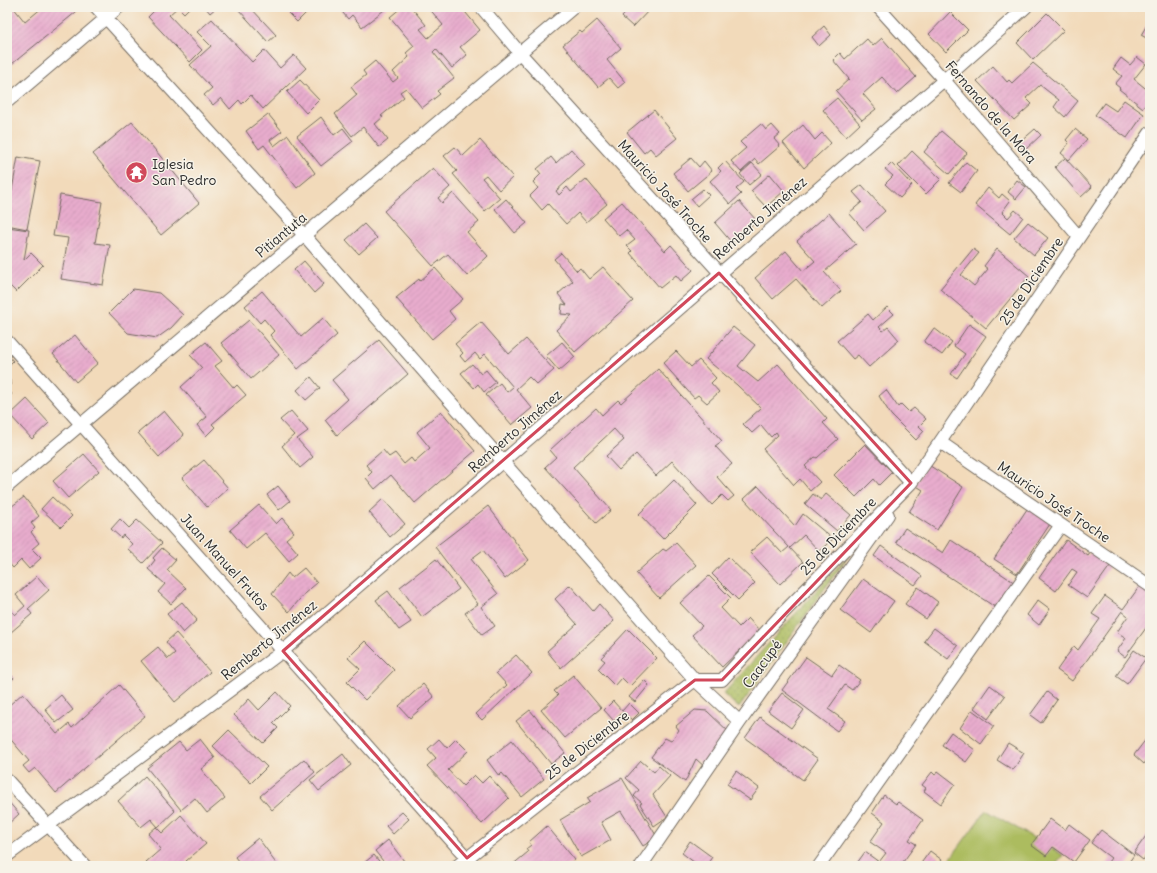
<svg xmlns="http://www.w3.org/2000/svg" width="1157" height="873" font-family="Delius,sans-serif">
  <defs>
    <pattern id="park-dots" width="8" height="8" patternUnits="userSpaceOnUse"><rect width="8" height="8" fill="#acbc5f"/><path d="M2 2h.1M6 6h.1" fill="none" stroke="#8c994f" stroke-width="1.8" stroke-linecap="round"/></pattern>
    <pattern id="building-hatch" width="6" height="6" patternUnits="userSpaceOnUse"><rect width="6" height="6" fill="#e8accd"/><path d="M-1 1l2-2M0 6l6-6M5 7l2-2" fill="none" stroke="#c794b0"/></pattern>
  </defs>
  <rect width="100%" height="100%" fill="#f7f3e8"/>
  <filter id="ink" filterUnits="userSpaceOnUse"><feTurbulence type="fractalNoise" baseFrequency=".025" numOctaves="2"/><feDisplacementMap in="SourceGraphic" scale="8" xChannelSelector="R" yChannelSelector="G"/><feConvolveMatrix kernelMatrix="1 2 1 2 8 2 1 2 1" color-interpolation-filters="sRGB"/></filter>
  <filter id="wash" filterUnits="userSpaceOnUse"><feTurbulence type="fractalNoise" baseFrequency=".012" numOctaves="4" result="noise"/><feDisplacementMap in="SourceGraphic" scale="16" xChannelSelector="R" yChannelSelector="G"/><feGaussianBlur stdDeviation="0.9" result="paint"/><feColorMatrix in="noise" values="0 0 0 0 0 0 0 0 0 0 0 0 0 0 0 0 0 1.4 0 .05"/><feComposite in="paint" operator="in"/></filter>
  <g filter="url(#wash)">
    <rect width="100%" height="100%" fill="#f2daba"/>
    <path fill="#acbc5f" stroke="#6c7445" d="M986,810L1063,855L1055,866H945Z"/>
    <path fill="url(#park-dots)" stroke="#6c7445" d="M851,552L739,708L723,694Z"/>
    <g id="blocks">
      <path fill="url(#building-hatch)" d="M7,7H13L25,22L43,7H72L76,12L7,68Z
        M158,7H190L184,13L178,7L169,15L202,50L190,62L148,17Z
        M205,7H217L210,13Z
        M241,7H250L276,35L268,42L238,9Z
        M282,7H303L307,12L297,22Z
        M338,7H388L362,27L352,15L348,19Z
        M402,7H411L426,25L420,29L428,38L443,25L428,7H461L480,30L460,47L467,55L452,68L436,49L433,52L454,78L437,91L440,94L422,108L406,88L400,92L404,97L381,116L383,117L375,124L388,140L379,147L363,127L352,136L335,114L357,95L351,87L366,75L363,71L375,61L393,82L398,78L393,72L409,57L406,53L414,46L390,17Z
        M522,7H532L526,12Z
        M631,7L651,8L633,27L622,17Z
        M667,7H677L671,12Z
        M950,12L968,30L946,52L929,34Z
        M1047,13L1064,30L1033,60L1017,43Z
        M212,19L252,62L264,50L280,68L294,55L306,68L263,109L251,95L242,104L239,100L230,109L221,98L213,105L204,95L212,88L190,65L211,46L197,32Z
        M597,20L621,48L607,60L625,82L618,88L609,78L598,87L563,45L580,31L582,33Z
        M1148,23L1150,24V40L1141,35Z
        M824,26L831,35L819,46L812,37Z
        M882,38L916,77L897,94L882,77L863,94L876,109L862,120L836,91L849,79L833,60L840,53L845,59L867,39L873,46Z
        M1137,57L1146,64L1134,79L1150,92V99L1143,108L1119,89L1120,88L1115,84L1122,76L1113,69L1121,58L1130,65Z
        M1033,63L1078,101L1065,117L1054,107L1059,100L1040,85L1026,98L1032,104L1014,120L977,81L993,66L1007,82L1009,80L1012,83Z
        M300,80L319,100L306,113L287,92Z
        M837,98L860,124L846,137L823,110Z
        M1124,100L1144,114L1127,138L1095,115L1104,103L1116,111Z
        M654,110L677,138L656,155L650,148L644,153L627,132Z
        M268,114L282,131L270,140L274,146L288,135L315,173L297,188L264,145L259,149L246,131Z
        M321,117L334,135L343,128L353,141L321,166L297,136Z
        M132,122L199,203L161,235L93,154Z
        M761,124L766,130L772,125L780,134L774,139L780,146L759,164L755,159L741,172L731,161L746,148L740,142Z
        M803,125L815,140L822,133L831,143L804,168L783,143Z
        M1035,129L1041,135L1025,150L1019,143Z
        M1075,129L1087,139L1069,160L1061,153L1069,143L1066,140Z
        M941,131L967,153L949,174L924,152Z
        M480,140L513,177L499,190L486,175L482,178L500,198L485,211L453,174L457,171L444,156L455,147L463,156Z
        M571,149L585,165L556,191L559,195L567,187L571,192L586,179L607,204L586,222L578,213L566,224L548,204L542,210L530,196L538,188L533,182L541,174L537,169L551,157L556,163Z
        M912,151L941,179L926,194L898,166Z
        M18,157L40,161L27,229L7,225V217Z
        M691,158L699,167L704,161L712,171L688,191L673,173Z
        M1065,158L1092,187L1081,197L1055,167Z
        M725,161L744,182L736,189L741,194L730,204L710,181L721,171L718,168Z
        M966,162L977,171L961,192L949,183Z
        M752,163L762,174L749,185L740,174Z
        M891,163L912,185L900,198L885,184L893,176L885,169Z
        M433,168L450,187L438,198L442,203L453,193L479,222L467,232L488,256L467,276L448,254L433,266L384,211Z
        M770,174L784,191L766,207L751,191Z
        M1017,180L1026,187L1016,199L1008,192Z
        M862,185L885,211L864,230L849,213L862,202L853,192Z
        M988,188L999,198L1002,194L1010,201L1002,212L1008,218L1015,210L1023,217L1010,234L975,205Z
        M703,189L709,195L697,206L691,199Z
        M60,195L102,202L95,243L110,245L103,285L61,279L68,238L53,236Z
        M506,199L527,223L515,233L495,209Z
        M739,201L757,221L732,243L715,223Z
        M622,202L665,251L671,245L693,270L681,281L676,275L660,288L630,253L632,251L627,246L635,240L626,230L619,236L603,218Z
        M829,213L856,244L824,272L841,291L822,308L796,279L773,299L755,278L786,251L803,271L815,261L797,241Z
        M1028,222L1048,238L1034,255L1014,238Z
        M364,224L377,238L359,254L346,240Z
        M7,227L29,230L24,260L31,253L43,265L16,292L9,285L7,287Z
        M973,249L979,253L961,275L974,286L988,269L984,266L997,249L1029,276L986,328L940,289Z
        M561,253L577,271L580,268L589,279L603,267L633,301L575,352L556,330L572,315L561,314L562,304L567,305L558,294L573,281L554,259Z
        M304,261L324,284L314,293L294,270Z
        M435,268L463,299L449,311L455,319L432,339L396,298L419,279L420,281Z
        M133,289L159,293L183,315L171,328L157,338L128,333L109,313Z
        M262,291L301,337L323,318L337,335L298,369L270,335L274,331L264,319L260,323L245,306Z
        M887,307L894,314L879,327L883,331L888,327L899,340L869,367L858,355L853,359L837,341L868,314L873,320Z
        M249,320L279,355L251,379L221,343Z
        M481,322L509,354L526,339L554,370L537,385L529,377L516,389L532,408L512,425L486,395L500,383L507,392L513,387L485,354L480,359L475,353L465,362L460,356L463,353L455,344Z
        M969,324L986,336L957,378L951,374L965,354L954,346Z
        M733,327L755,345L738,366L758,382L778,364L827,419L823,423L838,439L817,458L815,457L805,466L820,482L810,491L800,479L794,485L763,449L778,435L776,432L771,437L761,425L752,433L743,424L761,408L737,385L706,359Z
        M934,328L952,342L942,355L924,342Z
        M75,335L98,363L76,382L53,354Z
        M379,340L408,374L337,435L325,420L348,399L332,380Z
        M206,342L222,361L215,366L234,388L237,385L246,395L212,424L215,427L206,436L197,425L207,417L181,387L202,368L190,355Z
        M562,342L575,357L559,371L546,356Z
        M676,351L691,367L699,360L716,378L711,383L719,392L707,403L698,395L694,398L663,363Z
        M7,354L13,361L7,367Z
        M472,364L481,374L486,370L496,382L484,392L478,384L474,388L461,373Z
        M658,369L722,441L715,446L732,464L717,477L734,496L728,501L722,495L712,505L672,461L656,476L636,454L619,470L606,456L624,440L614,429L573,467L611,510L596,523L545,467L556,457L550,450L596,408L602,415L618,400L621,403Z
        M7,377L12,383L7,388Z
        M311,377L320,388L306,400L297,390Z
        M7,389L12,394L7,399Z
        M886,390L898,407L901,404L909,412L914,408L926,419L919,426L924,431L916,440L891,415L879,396Z
        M27,399L49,423L32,439L10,415Z
        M164,411L184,435L159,457L138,433Z
        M291,411L308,431L297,439L313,457L300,468L282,446L294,435L280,420Z
        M441,411L475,451L415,503L391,475L375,489L366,478L372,472L366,465L383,450L389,457L395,453L404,464L411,458L414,462L430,448L417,432Z
        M865,444L892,472L879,485L874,479L856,497L834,475Z
        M84,454L99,471L68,498L53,481Z
        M204,460L228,488L207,507L182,478Z
        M927,464L963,487L937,530L909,512L923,490L915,485Z
        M674,480L697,505L663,539L639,514Z
        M278,486L290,501L279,510L267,495Z
        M758,486L795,526L803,514L833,539L819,551L804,535L790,548L803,562L780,584L750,552L767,537L782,553L789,547L744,499Z
        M813,494L821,500L826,494L851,515L837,531L805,504Z
        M24,497L39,516L31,523L35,528L31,532L39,543L32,549L41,558L29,569L21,560L13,568L7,561V522L9,519L7,517V510Z
        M52,497L72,516L61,527L41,509Z
        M383,499L405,524L390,537L369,512Z
        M259,505L276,524L282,518L294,532L286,539L298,553L289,561L265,533L246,549L230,530Z
        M488,506L529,560L505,579L483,550L471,559L498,594L481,607L495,626L482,635L465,613L478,604L435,547Z
        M1029,506L1052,521L1017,574L994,559Z
        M120,519L129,528L137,520L162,543L143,563L128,549L132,544L123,535L121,538L111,529Z
        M905,528L943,553L951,540L1015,583L998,609L896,542Z
        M1066,540L1088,556L1091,552L1110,566L1087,598L1068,585L1077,572L1072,569L1056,591L1039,578Z
        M676,543L696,565L659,598L636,573L663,549L666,551Z
        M881,546L922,576L915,585L874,556Z
        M162,548L176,560L167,570L186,588L171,604L158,592L165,584L148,569L155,560L153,558Z
        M728,557L755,583L738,600L712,574Z
        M436,559L459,589L422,617L400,587Z
        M304,568L317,583L305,593L289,612L272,594L288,573L292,578Z
        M37,576L49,590L28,609L32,614L10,633L7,630V606L15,615L25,606L16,595Z
        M709,576L731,598L721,608L739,627L748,618L760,631L722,667L692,635L702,626L680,603Z
        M863,579L894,601L871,633L840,610Z
        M1142,583L1150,589V631L1146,628L1125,657L1117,651L1126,638L1117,632L1128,616L1122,611L1072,681L1057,670L1074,646L1078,650L1100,619L1092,614L1105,596L1123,609Z
        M570,585L593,611L599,604L614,621L561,668L547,651L577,624L555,599Z
        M918,587L938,602L926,619L905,604Z
        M388,591L411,622L399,630L376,600Z
        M1038,600L1050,609L1039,625L1027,615Z
        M182,602L197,620L183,633L167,614Z
        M934,628L958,646L948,659L924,641Z
        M628,629L657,658L630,686L622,678L615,686L598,669L605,661L601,658Z
        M176,633L210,672L175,702L141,661L158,647L168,659L175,653L166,642Z
        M365,641L394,670L365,700L347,682L360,669L348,658Z
        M1134,650L1146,658L1127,684L1116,676Z
        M516,655L532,673L482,720L476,714L507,685L496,673Z
        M806,657L832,675L839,665L860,680L852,690L845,685L828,709L845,721L837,731L782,690Z
        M7,671L14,678L7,685Z
        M573,675L601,708L565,738L541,710L558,695L554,691Z
        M644,680L649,685L635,702L629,697Z
        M423,684L434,697L410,718L399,706Z
        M119,685L145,716L56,793L35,768L29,773L23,766L29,761L7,735V707L23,693L57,734L69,724L72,728Z
        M990,685L1005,696L988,719L974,708Z
        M277,692L290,706L273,723L278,728L263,743L234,715L249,699L259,710Z
        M1047,692L1057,700L1041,723L1030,715Z
        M782,693L804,710L791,728L768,711Z
        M61,695L73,710L56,723L45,709Z
        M613,701L622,711L629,703L639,713L632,720L623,712L614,721L604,710Z
        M530,710L565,753L551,764L516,721Z
        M695,710L707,711L730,733L706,768L696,759L685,782L651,757L665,738L671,741L679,730L676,726Z
        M972,710L994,726L981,744L960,728Z
        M760,717L818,759L803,780L745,738Z
        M229,730L267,767L251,783L213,746Z
        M951,732L975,750L966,762L942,745Z
        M1150,734V756L1144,764L1134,755Z
        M200,739L215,758L201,769L225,798L207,813L195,798L181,810L147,768L179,742L186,750Z
        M439,739L447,748L456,739L468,751L448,770L463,786L474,775L482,783L489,776L509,798L482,824L427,766L436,758L428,749Z
        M512,740L544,779L522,797L502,773L499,776L487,760Z
        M1008,743L1024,753L1013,770L997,760Z
        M343,754L351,765L319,791L310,780Z
        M304,759L315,772L272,810L260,796Z
        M641,761L654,772L659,766L670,776L653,795L667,817L654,826L640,804L642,803L634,796L639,790L626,778Z
        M736,771L759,788L750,800L727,784Z
        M938,771L955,784L941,804L924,791L926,788L922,785L932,772L935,775Z
        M145,776L175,811L158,827L151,819L141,827L118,801Z
        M622,778L657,837L643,846L621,811L601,822L611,840L581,857L560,820L590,802L587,798Z
        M884,795L896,804L898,802L923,820L909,840L916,844L900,866H862L857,863L865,852L879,862L886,853L870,842L884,822L872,813Z
        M7,800L19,814L7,825Z
        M402,812L409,819L393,834L386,826Z
        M181,815L206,844L186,861L191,866H149L146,862L161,849L148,834L156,827L162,833Z
        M1050,819L1065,830L1069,824L1090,840L1074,862L1053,847L1046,856L1031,845Z
        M547,826L575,860L567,866H511L528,852L526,849L531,845L529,842Z
        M1101,830L1134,855L1126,866H1105L1111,858L1091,843Z
        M1148,833L1150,835V851L1143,860L1134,853Z
        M258,838L270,854H269L278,866H242L235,857Z
        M388,840L404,861L397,866H387L375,851Z
        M690,841L712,857L706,866H699L682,853Z
        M930,851L942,860L938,866H919Z
        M374,855L383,866H360Z"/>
    </g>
  </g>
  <g filter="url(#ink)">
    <use href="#blocks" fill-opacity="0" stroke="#71685d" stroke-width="1"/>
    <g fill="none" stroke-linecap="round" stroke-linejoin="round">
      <defs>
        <path id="street" d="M96,7L304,235L695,680L740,722
          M481,7L520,53L911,483
          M878,7L944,80L1079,237
          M7,102L119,7
          M7,341L467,858L473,866
          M940,442L1150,586
          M7,487L574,7
          M7,780L85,866
          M7,856L283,651L944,80L1026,7
          M457,866L695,680H722L782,614L911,483L940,442L1150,133
          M641,866L740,722L888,515
          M819,866L1061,525"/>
      </defs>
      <use href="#street" stroke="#71685d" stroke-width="14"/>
      <use href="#street" stroke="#fff" stroke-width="12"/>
    </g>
  </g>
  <path fill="none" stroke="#d1495b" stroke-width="3" stroke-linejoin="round" d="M719,273L911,483L722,680H695L467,858L283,651Z"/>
  <defs>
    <symbol id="temple-disc" viewBox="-11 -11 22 22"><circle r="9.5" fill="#d1495b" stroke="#f7f3e8"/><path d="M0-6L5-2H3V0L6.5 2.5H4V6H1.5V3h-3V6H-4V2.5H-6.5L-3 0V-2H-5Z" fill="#fff"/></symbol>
  </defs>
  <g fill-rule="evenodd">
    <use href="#temple-disc" x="124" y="160" width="25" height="25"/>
  </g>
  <g text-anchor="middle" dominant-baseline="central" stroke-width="3" stroke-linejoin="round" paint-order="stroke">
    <g font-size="14" fill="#2b2b2b" stroke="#f7f3e8">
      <text transform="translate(991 112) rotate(49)">Fernando de la Mora</text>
      <text transform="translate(665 191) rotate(48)">Mauricio José Troche</text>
      <text transform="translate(760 218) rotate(-41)">Remberto Jiménez</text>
      <text transform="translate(281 235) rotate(-40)">Pitiantuta</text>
      <text transform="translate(1031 281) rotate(-56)">25 de Diciembre</text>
      <text transform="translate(515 431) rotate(-41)">Remberto Jiménez</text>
      <text transform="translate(1054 502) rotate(34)">Mauricio José Troche</text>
      <text transform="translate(838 536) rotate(-46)">25 de Diciembre</text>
      <text transform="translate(225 562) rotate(48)">Juan Manuel Frutos</text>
      <text transform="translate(269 640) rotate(-39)">Remberto Jiménez</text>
      <text transform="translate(762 664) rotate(-54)">Caacupé</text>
      <text transform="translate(587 745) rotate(-38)">25 de Diciembre</text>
    </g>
    <g font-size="14" fill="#2b2b2b" stroke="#f7f3e8" text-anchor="start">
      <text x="152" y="164">Iglesia<tspan x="152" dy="16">San Pedro</tspan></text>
    </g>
  </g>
  <rect width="1157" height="873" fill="none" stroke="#f7f3e8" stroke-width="24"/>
</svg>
